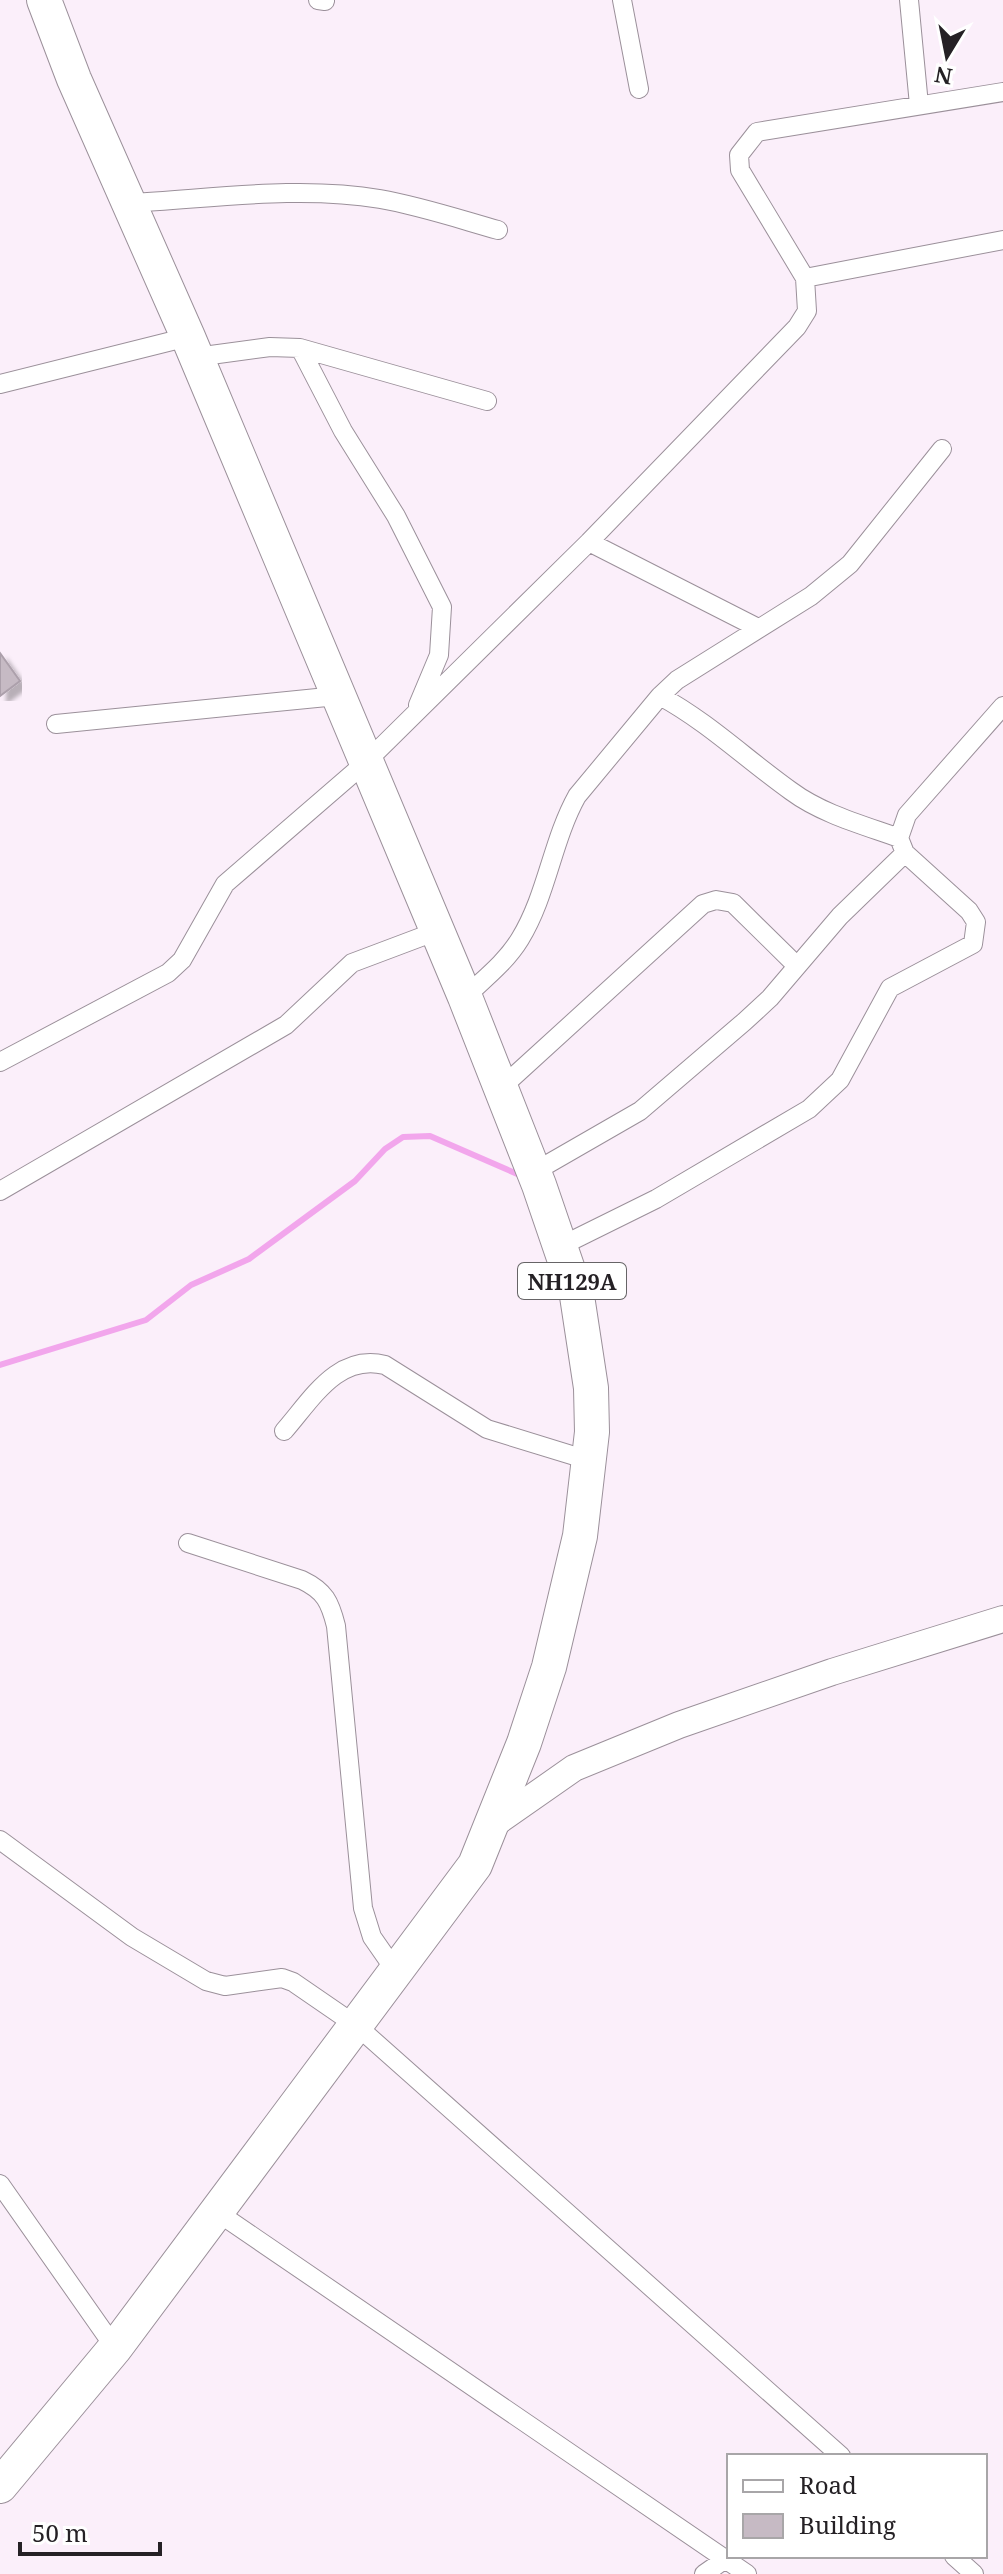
<svg xmlns="http://www.w3.org/2000/svg" width="1003" height="2574" font-family="'Noto Serif',serif">
  <defs>
    <filter id="shadow"><feDropShadow dx="7" dy="7" stdDeviation="2" flood-color="#0004"/></filter>
  </defs>
  <rect width="100%" height="100%" fill="#fbeffa"/>
  <g fill="none" stroke-linecap="round" stroke-linejoin="round">
    <path stroke="#f2a6ec" stroke-width="6" d="M0,1365L146,1320L191,1285L249,1259L355,1181L385,1149L403,1137L430,1136L522,1176"/>
  </g>
  <path fill="#c6bac4" stroke="#aca0ab" stroke-width="2" filter="url(#shadow)" d="M0,653L20,681L0,696Z"/>
  <g fill="none" stroke-linecap="round" stroke-linejoin="round">
    <defs>
      <path id="street" d="M318,0L325,1
        M622,0L639,89
        M909,0L919,105
        M129,203C210,199 298,185 380,199C420,206 459,219 498,230
        M805,278L1003,240
        M300,348L343,431L396,516L442,607L439,655L418,705
        M196,357L270,347L300,348L487,401
        M0,384L188,337
        M589,542L758,628
        M660,696C708,722 746,759 791,791C822,814 863,825 899,838
        M56,724L337,696
        M465,997C484,979 506,962 520,939C547,895 552,841 577,796L660,696L677,680L811,596L850,564L942,449
        M0,1062L168,973L182,960L225,884L365,763L589,542L797,327L807,311L805,278L740,170L739,155L757,132L1003,92
        M501,1088L703,904L716,900L733,903L797,966
        M534,1172L640,1111L744,1022L770,998L840,916L905,853
        M0,1191L286,1025L352,963L437,931
        M561,1246L656,1199L809,1109L840,1080L890,988L973,944L976,922L969,911L905,853L899,838L907,815L1003,706
        M284,1431C312,1399 338,1353 385,1365L487,1429L591,1461
        M188,1543L302,1580C325,1591 330,1602 336,1626L363,1908L372,1937L397,1973
        M0,1840L132,1937L206,1981L225,1986L282,1978L293,1982L357,2026L841,2456
        M0,2184L115,2348
        M217,2212L747,2574
        M954,2556L974,2574
        M704,2574L724,2560"/>
      <path id="secondary" d="M494,1824L574,1768L679,1725L832,1672L1003,1619"/>
      <path id="highway" d="M0,2486L115,2348L475,1865L524,1743L549,1667L580,1536L592,1432L591,1388L577,1296L539,1185L465,997L188,337L74,79L44,0"/>
    </defs>
    <use href="#street" stroke="#9b909a" stroke-width="20"/>
    <use href="#secondary" stroke="#9b909a" stroke-width="28"/>
    <use href="#highway" stroke="#9b909a" stroke-width="36"/>
    <use href="#street" stroke="#fff" stroke-width="18"/>
    <use href="#secondary" stroke="#fff" stroke-width="26"/>
    <use href="#highway" stroke="#fff" stroke-width="34"/>
  </g>
  <g text-anchor="middle" dominant-baseline="central" stroke-width="6" stroke-linejoin="round" paint-order="stroke">
    <rect fill="#fff" stroke="#666466" stroke-width="2" x="518" y="1263" width="108" height="36" rx="6"/>
    <g font-size="22" font-weight="bold" fill="#252125">
      <text x="572" y="1281">NH129A</text>
    </g>
  </g>
  <rect x="727" y="2454" width="260" height="104" fill="#ffffff" stroke="#a8a6a8" stroke-width="2"/>
  <rect x="743" y="2480" width="40" height="12" fill="#ffffff" stroke="#a8a6a8" stroke-width="2"/>
  <text x="799" y="2494" font-size="24" fill="#252125">Road</text>
  <rect x="743" y="2514" width="40" height="24" fill="#c6bac4" stroke="#a8a6a8" stroke-width="2"/>
  <text x="799" y="2534" font-size="24" fill="#252125">Building</text>
  <g transform="translate(947 56) rotate(190)" stroke="#ffffff" stroke-width="6" paint-order="stroke">
  <path d="M0-6L14 30L0 20L-14 30Z" fill="#252125"/>
  <text y="-12" font-size="22" font-weight="bold" text-anchor="middle" fill="#252125">N</text>
  </g>
  <path d="M20 2542v12h140v-12" fill="none" stroke="#252125" stroke-width="4"/>
  <text x="32" y="2542" font-size="24" fill="#252125" stroke="#ffffff" stroke-width="6" paint-order="stroke">50 m</text>
</svg>
